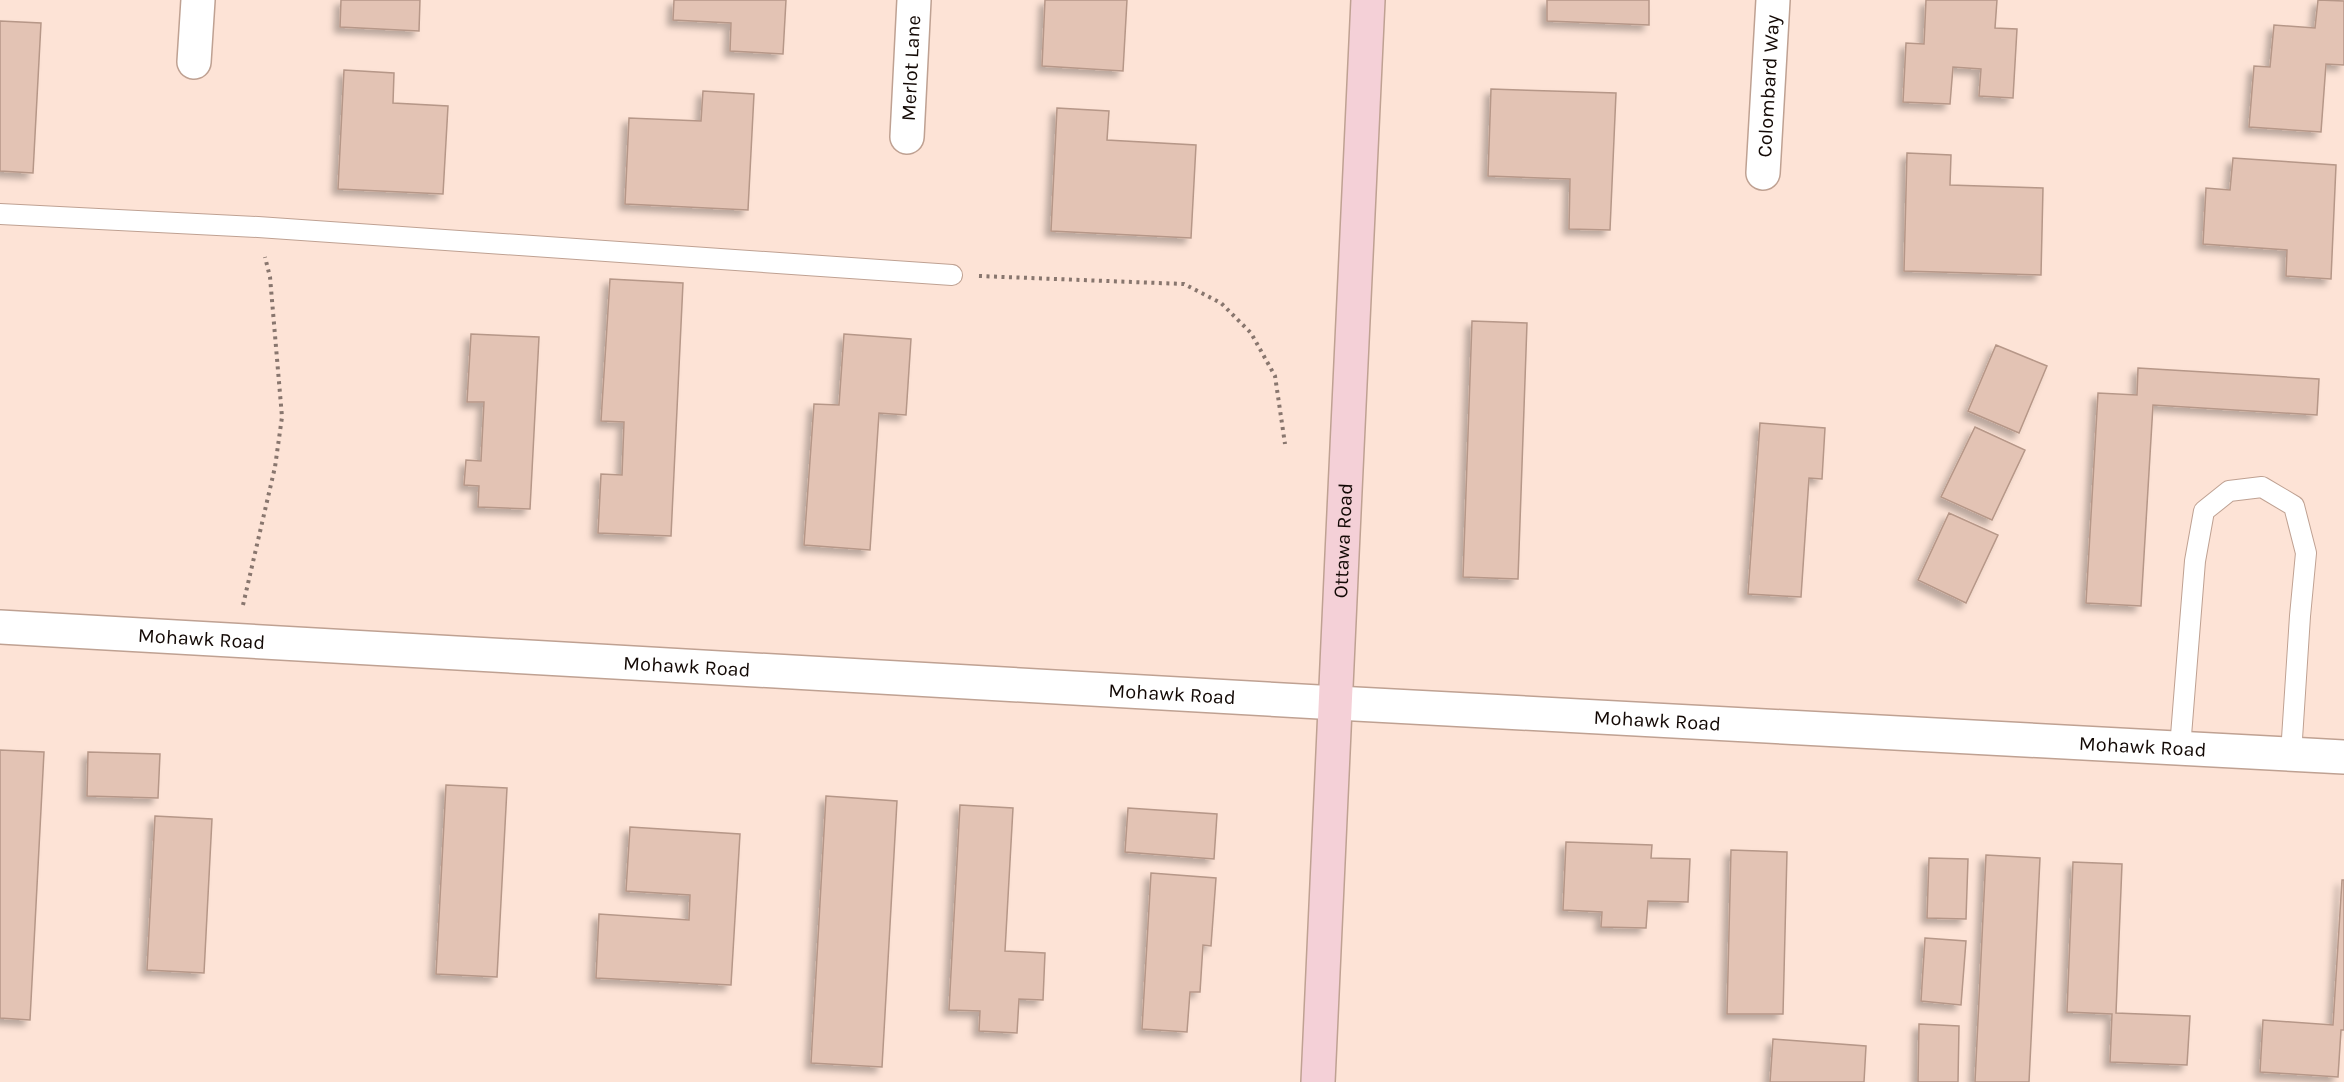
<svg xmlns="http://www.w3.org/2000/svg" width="2344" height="1082" font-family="Karla,sans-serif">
  <defs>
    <filter id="shadow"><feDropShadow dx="-5.5" dy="5.5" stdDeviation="3" flood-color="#0004"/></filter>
  </defs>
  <rect width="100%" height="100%" fill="#fde3d6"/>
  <path fill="#e3c3b4" stroke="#b69788" stroke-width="1.5" filter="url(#shadow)" d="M341,0H420L419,31L340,27Z
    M674,0H786L783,54L730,51L731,23L673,20Z
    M1045,0H1127L1123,71L1042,66Z
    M1547,0H1649V25L1547,21Z
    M1926,0H1997L1995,28L2017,29L2013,98L1979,96L1981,69L1953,67L1950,104L1903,102L1906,43L1924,44Z
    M2318,0L2344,1V65L2326,64L2321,132L2249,127L2254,66L2270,67L2274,25L2315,28Z
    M0,21L41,23L33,173L0,171Z
    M344,70L394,73L393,103L448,106L443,194L338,189Z
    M1491,89L1616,93L1610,230L1569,229L1570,179L1488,176Z
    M703,91L754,94L748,210L625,204L629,118L701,121Z
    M1057,108L1109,111L1107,140L1196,145L1191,238L1051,231Z
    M1907,153L1951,155L1950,185L2043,188L2041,275L1904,271Z
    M2233,158L2336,165L2331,279L2286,276L2287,250L2203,244L2206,188L2230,190Z
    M610,279L683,283L671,536L598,533L601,474L622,475L624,422L601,421Z
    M1472,321L1527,323L1518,579L1463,577Z
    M471,334L539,337L530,509L478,507L479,486L464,485L466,460L481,461L484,402H467Z
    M844,334L911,339L906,415L879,413L870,550L804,545L814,404L839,405Z
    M1996,345L2047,366L2019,433L1968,411Z
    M2138,368L2319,379L2317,415L2153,405L2141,606L2086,603L2098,393L2137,395Z
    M1760,423L1825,428L1822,479L1809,478L1801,597L1748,594Z
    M1975,427L2025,450L1992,520L1941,497Z
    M1949,513L1998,535L1966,603L1918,580Z
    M0,750L44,752L30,1020L0,1018Z
    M88,752L160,754L158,798L87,796Z
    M446,785L507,788L497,977L436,974Z
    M826,796L897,801L882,1067L811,1063Z
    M960,805L1013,808L1005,951L1045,953L1043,1000L1019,999L1017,1033L979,1031L980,1011L949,1010Z
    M1128,808L1217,814L1214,859L1125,852Z
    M155,816L212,819L204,973L147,970Z
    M630,827L740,834L731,985L596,978L599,914L689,920L690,895L626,891Z
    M1566,842L1652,845L1651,858L1690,859L1688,902L1648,901L1646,928L1601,927L1602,912L1563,910Z
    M1731,850L1787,852L1783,1014H1727Z
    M1986,855L2040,858L2029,1082H1975Z
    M1929,858L1968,859L1966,919L1927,918Z
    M2073,862L2122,864L2116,1013L2190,1016L2187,1065L2110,1062L2112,1014L2067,1012Z
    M1151,873L1216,878L1211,946L1203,945L1200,992H1190L1187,1032L1142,1029Z
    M2342,880H2344V1030H2341L2338,1077L2260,1072L2263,1020L2333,1025Z
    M1925,938L1966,941L1961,1005L1921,1001Z
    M1919,1024L1959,1026L1958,1082H1918Z
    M1773,1039L1866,1046L1864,1082H1770Z"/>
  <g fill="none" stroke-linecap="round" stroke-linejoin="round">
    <defs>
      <path id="lane" d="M0,214L258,227L952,275
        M2180,748L2195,561L2204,511L2229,491L2262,487L2294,506L2306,553L2300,616L2291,754"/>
      <g id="street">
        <path d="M194,62L198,0"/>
        <path id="s1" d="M907,137L914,0"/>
        <path id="s2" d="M1763,173L1773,0"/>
        <path id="s3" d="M0,627L1337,703L2344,757"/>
      </g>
      <g id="secondary">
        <path id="s4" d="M1318,1082C1336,721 1349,361 1368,0"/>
      </g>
    </defs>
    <use href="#lane" stroke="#bfa192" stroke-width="22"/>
    <use href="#street" stroke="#bfa192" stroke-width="36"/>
    <use href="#secondary" stroke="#bfa192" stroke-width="36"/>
    <path stroke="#88766e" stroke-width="4" stroke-dasharray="3 4.5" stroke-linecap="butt" d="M979,276L1184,284L1221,303L1251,333L1275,376L1285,444
      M243,605L275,467L282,417L270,277L265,257"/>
    <use href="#lane" stroke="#fff" stroke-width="20"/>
    <use href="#street" stroke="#fff" stroke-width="33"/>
    <use href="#secondary" stroke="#f4d0d7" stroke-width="33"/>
  </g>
  <g text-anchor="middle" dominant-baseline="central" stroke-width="5" stroke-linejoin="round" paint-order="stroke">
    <g font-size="20" fill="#130905" stroke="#fbf5f1">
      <text stroke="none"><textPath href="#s1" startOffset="69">Merlot Lane</textPath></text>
      <text stroke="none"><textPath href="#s2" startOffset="87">Colombard Way</textPath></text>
      <text stroke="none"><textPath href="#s4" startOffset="542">Ottawa Road</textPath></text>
      <text stroke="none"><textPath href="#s3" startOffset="202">Mohawk Road</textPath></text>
      <text stroke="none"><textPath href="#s3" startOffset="688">Mohawk Road</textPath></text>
      <text stroke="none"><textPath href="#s3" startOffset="1174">Mohawk Road</textPath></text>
      <text stroke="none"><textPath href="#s3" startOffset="1660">Mohawk Road</textPath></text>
      <text stroke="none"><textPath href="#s3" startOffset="2146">Mohawk Road</textPath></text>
    </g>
  </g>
</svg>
